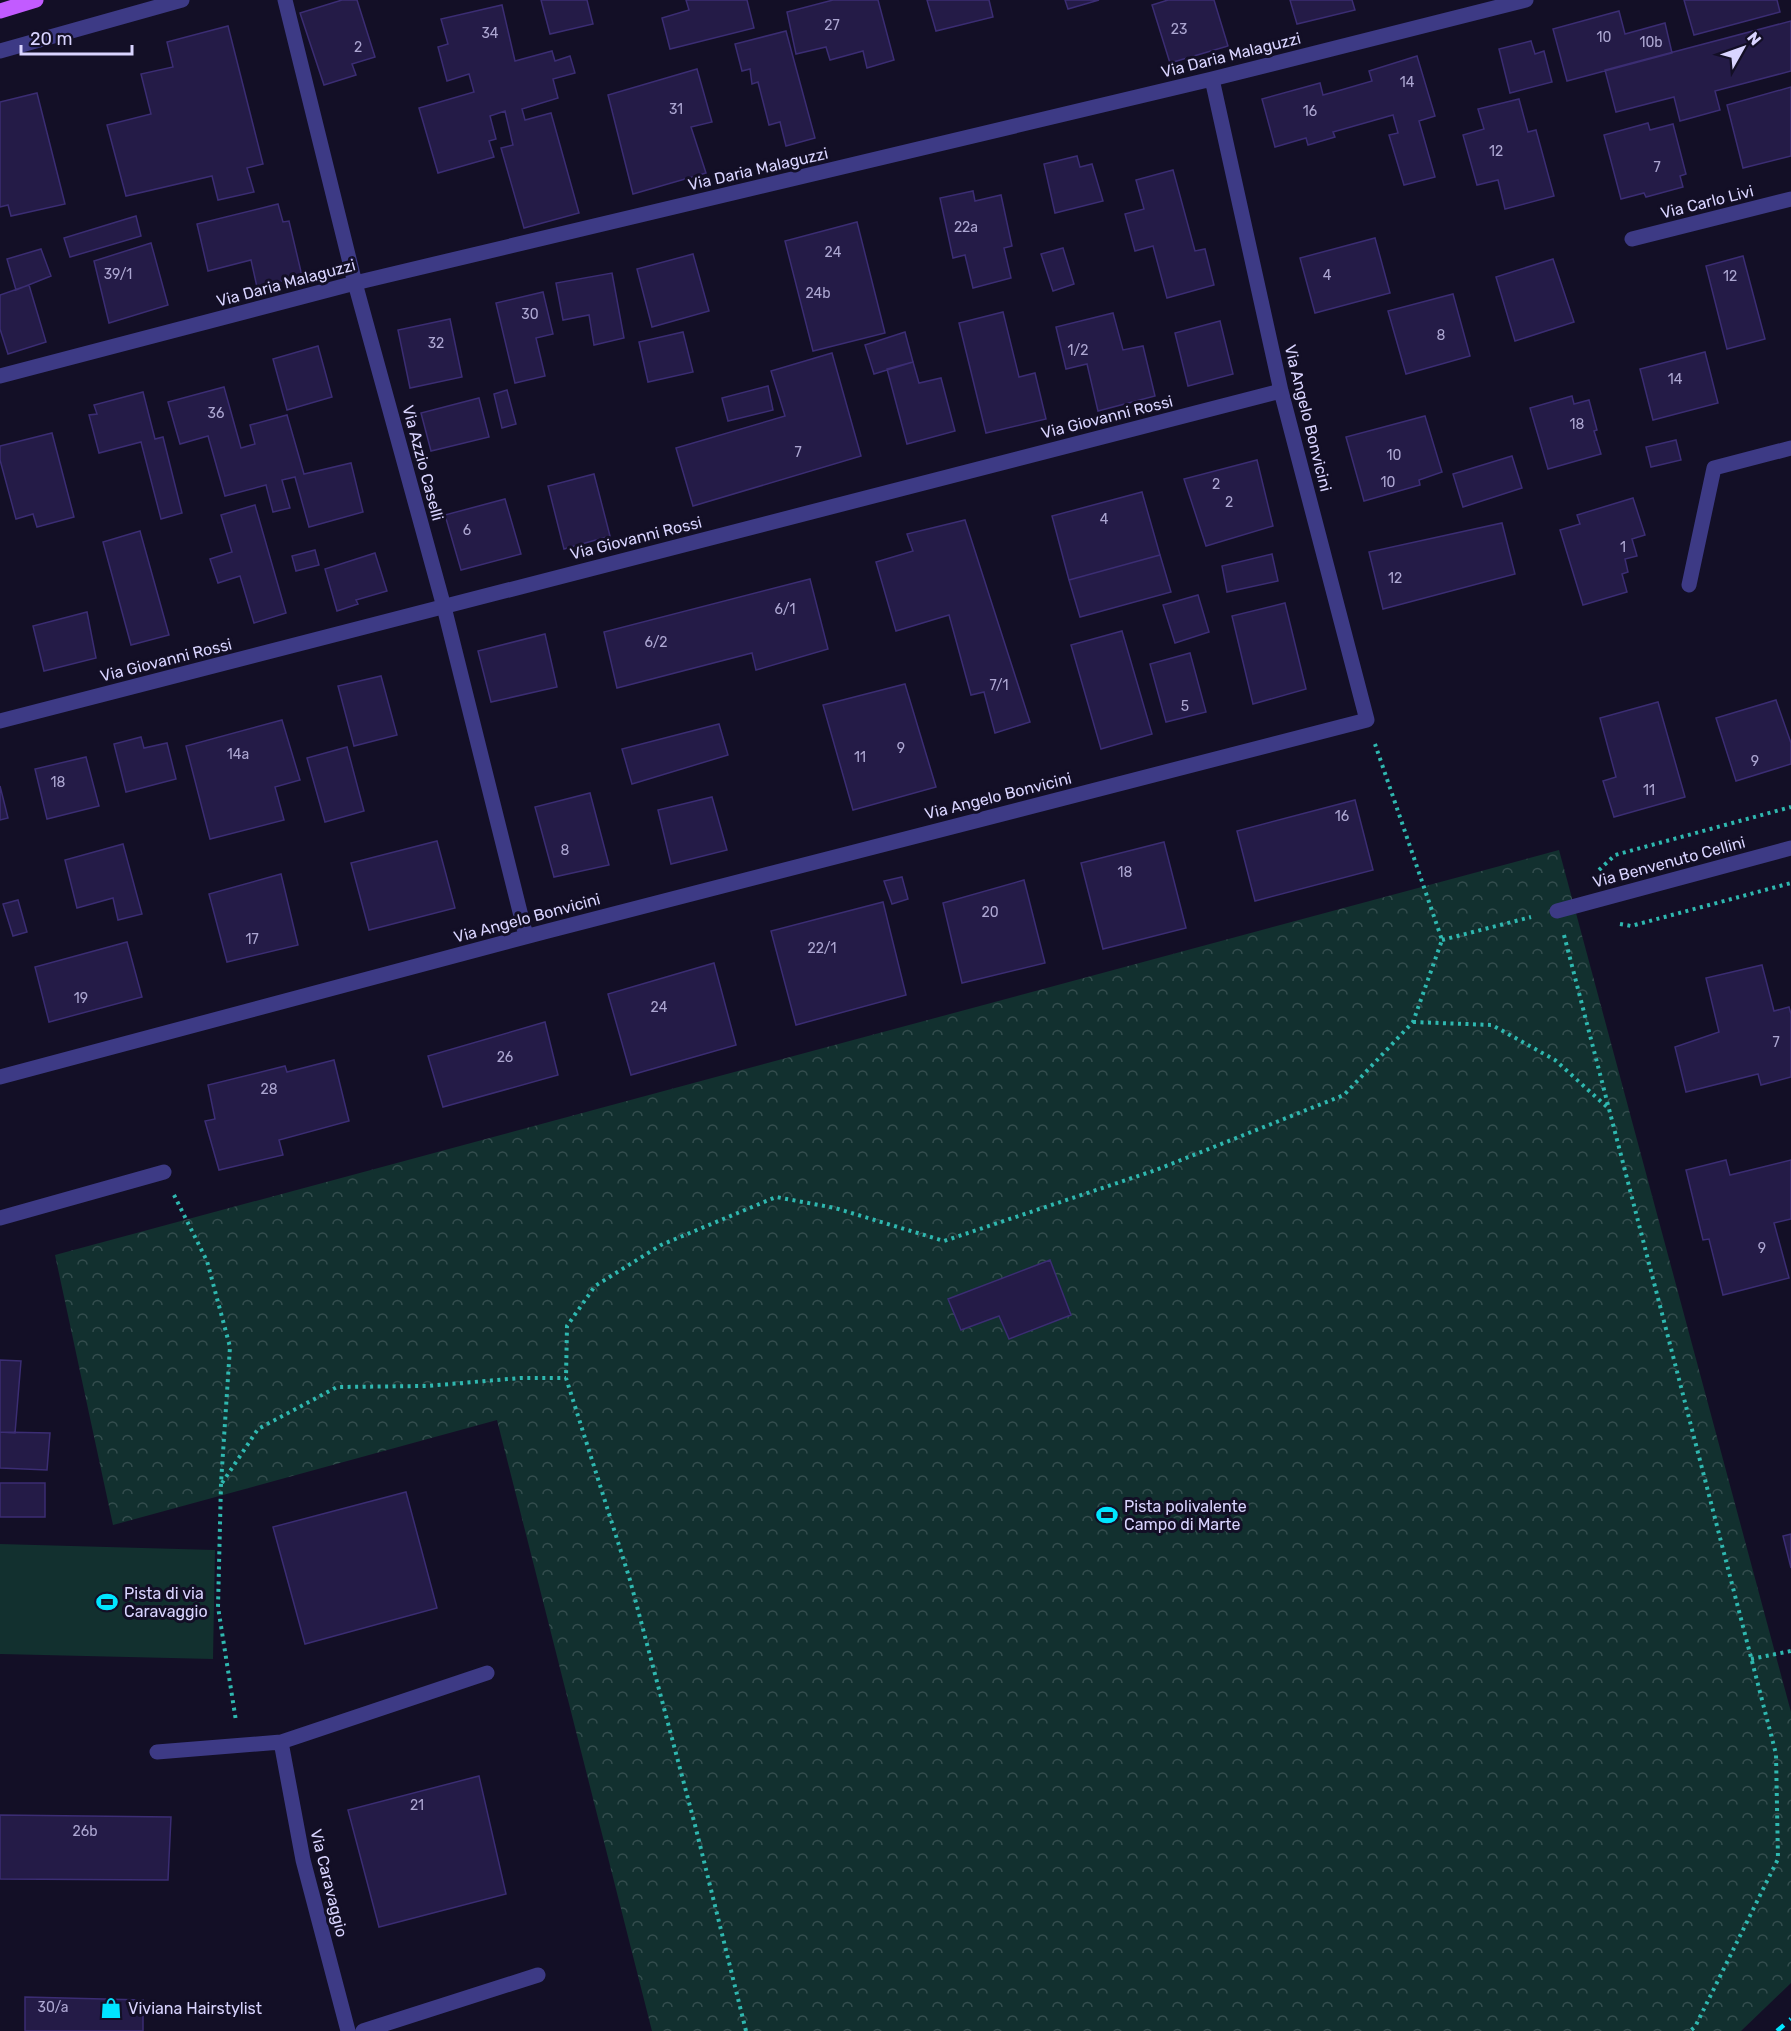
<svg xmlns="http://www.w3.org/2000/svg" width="1791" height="2031" font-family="Rubik,sans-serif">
  <defs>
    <pattern id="park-crowns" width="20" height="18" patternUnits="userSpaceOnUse" patternTransform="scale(1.5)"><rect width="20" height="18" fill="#12302f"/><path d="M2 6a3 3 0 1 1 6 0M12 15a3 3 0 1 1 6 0" fill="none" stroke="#344d4e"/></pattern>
  </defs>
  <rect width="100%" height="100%" fill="#130f26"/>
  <path fill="#12302f" d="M0,1544L215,1550L213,1659L0,1654Z"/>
  <path fill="url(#park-crowns)" d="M1559,850L1791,1712V1983L1741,2031H652L497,1420L113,1525L55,1255Z"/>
  <path fill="#241b47" stroke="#3b2d73" stroke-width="1.5" d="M342,0H357L375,57L352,64L356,75L324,85L300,13Z
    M541,0H587L593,24L550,34Z
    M686,0H747L754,28L670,49L662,18L689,10Z
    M833,0H878L894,60L867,68L863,51L830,60L826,47L796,54L787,12Z
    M927,0H989L993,17L936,31Z
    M1065,0H1099L1068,9Z
    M1168,0H1214L1228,46L1170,63L1152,5Z
    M1290,0H1352L1355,10L1297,24Z
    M1684,0H1777L1780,12L1694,35Z
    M502,5L515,61L552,51L555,61L570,56L575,73L553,79L558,98L522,109L525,120L551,113L579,213L524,228L501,148L513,145L505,111L490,116L496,139L489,141L494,157L438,173L419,108L474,92L469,74L447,81L438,47L448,44L441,19Z
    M1619,11L1625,34L1665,23L1672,53L1567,81L1553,29Z
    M1791,21V71L1715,91L1720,110L1680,121L1674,97L1616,112L1605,70Z
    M228,26L263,164L247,168L254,192L218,200L212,176L126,196L107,125L151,114L141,74L173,67L167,42Z
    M786,31L815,138L786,146L780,122L769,125L758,82L752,84L750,69L742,71L735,44Z
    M1531,41L1535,54L1544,51L1552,82L1510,93L1499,49Z
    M1417,56L1435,116L1419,121L1435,177L1404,185L1389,135L1398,133L1393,115L1333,132L1335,137L1308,145L1306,138L1275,147L1262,99L1320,83L1323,95L1341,90L1372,81L1369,71Z
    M697,69L712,122L691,127L706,173L633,194L608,95Z
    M1791,87V156L1743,168L1727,105Z
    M37,93L65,204L11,216L8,205L0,207V102Z
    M1519,99L1528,132L1536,130L1554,196L1505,209L1498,180L1477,185L1463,135L1484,129L1478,109Z
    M1648,123L1650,130L1673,124L1686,174L1680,176L1683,187L1646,197L1644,193L1621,199L1604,135Z
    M1077,156L1080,167L1092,164L1103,201L1055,213L1044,164Z
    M1173,170L1195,251L1205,249L1214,285L1167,298L1153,246L1135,251L1125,214L1144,209L1136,180Z
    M973,191L975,201L1001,195L1012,246L1004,248L1011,278L973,288L965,255L953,258L940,198Z
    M278,204L283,222L289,221L302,276L257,287L251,260L208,271L197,224Z
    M136,216L141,236L70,257L64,238Z
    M857,222L885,333L813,351L785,241Z
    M1375,238L1390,293L1315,313L1300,258Z
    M151,243L168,305L109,323L94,261Z
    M1063,248L1074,284L1053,291L1041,254Z
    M41,249L51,276L16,290L7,259Z
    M693,254L709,311L652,327L637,269Z
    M1743,256L1765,339L1727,349L1706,266Z
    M1553,259L1574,322L1515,341L1496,277Z
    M612,273L624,338L594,345L589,315L563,320L556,283Z
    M29,285L46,342L8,354L0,329V295Z
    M543,292L553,334L536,338L545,376L515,383L496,303Z
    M1453,294L1470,356L1406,374L1388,311Z
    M1003,312L1019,377L1035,373L1046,419L986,433L959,323Z
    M1113,313L1123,350L1143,346L1155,396L1098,411L1087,364L1066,369L1056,327Z
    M450,319L462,377L410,388L398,330Z
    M1220,321L1233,374L1188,386L1175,333Z
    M683,332L693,372L648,382L639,342Z
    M905,332L913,362L874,374L865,345Z
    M318,346L332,397L287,410L273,359Z
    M1705,352L1718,403L1653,420L1640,369Z
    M832,353L861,456L693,506L676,448L785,416L771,371Z
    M913,362L919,383L941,378L955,431L907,444L887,369Z
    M768,386L773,410L728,421L722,398Z
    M224,387L241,448L255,444L250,425L287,415L304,474L351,463L363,512L309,527L295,477L282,480L290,508L273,512L266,485L225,496L208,436L180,444L168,402Z
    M507,390L516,424L502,428L494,394Z
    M143,392L155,439L163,437L182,513L161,519L141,442L99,453L89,415L97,414L94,405Z
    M1572,396L1574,404L1589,400L1597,430L1594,431L1601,454L1548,469L1530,408Z
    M479,398L489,437L431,451L421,413Z
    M1425,416L1442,472L1419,480L1420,485L1364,501L1346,437Z
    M52,433L74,517L37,527L33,514L16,519L0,460V446Z
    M1676,440L1681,460L1651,467L1646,447Z
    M1512,456L1522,488L1463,507L1453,474Z
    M1257,460L1273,526L1206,546L1184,479Z
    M594,474L610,536L564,549L548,486Z
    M1142,492L1160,555L1069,580L1052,516Z
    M1633,498L1645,535L1632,539L1637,556L1625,559L1628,572L1622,574L1627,592L1583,605L1560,530L1580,524L1577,515Z
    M505,499L521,554L461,570L445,515Z
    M255,505L286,613L254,623L240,576L218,583L210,559L232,552L221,515Z
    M965,520L1030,722L995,733L984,692L971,695L949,615L896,631L876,562L913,551L907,534Z
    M1502,523L1515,574L1383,609L1369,552Z
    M140,531L169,635L131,645L103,542Z
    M315,550L319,565L296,571L292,556Z
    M375,553L387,591L356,600L358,604L337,611L325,569Z
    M1272,554L1278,581L1227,592L1222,566Z
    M1160,555L1171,592L1080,617L1069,580Z
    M810,579L828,649L756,670L752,653L617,688L604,632Z
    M1198,595L1209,632L1175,643L1163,605Z
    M1285,603L1306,689L1253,704L1232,616Z
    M87,612L96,658L44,671L33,626Z
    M1122,631L1152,734L1101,749L1071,645Z
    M545,634L557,687L491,702L478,651Z
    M1190,653L1206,712L1166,722L1150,664Z
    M381,676L397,735L354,746L338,686Z
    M905,684L936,787L853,810L823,705Z
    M1776,700L1791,743V764L1736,781L1716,718Z
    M1658,702L1685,797L1614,817L1603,781L1616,777L1600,718Z
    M282,720L300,780L275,787L284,820L210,839L186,746Z
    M719,724L728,755L632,784L622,749Z
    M141,737L144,748L167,743L176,779L126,792L114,744Z
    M347,747L364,811L325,822L307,758Z
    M86,757L99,806L47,819L35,769Z
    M0,786L8,818L0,820Z
    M590,793L609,865L554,877L535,807Z
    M712,797L727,850L671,864L658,810Z
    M1355,800L1373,870L1255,901L1237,831Z
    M437,841L455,908L369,930L351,863Z
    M1164,842L1186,928L1103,949L1081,863Z
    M123,844L142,914L118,920L113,898L77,908L65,860Z
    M281,874L298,945L227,962L209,894Z
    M902,877L908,899L892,904L884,881Z
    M1024,880L1045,963L962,983L943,903Z
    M18,900L27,932L13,936L3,904Z
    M883,902L906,995L796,1025L771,931Z
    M127,942L142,997L49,1022L35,967Z
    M714,963L736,1045L631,1075L608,994Z
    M1762,965L1774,1011L1789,1007L1791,1014V1077L1761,1085L1758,1074L1686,1092L1675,1047L1719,1032L1706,978Z
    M545,1022L558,1075L443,1107L428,1056Z
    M334,1060L349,1121L279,1140L283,1155L219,1170L205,1121L215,1119L208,1085L285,1066L287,1072Z
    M1726,1160L1730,1175L1791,1160V1219L1774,1223L1789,1278L1723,1295L1709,1239L1703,1240L1686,1170Z
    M1050,1260L1071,1315L1009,1339L999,1316L961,1330L948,1299Z
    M0,1360L21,1361L15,1433L0,1432Z
    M0,1432L50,1433L47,1470L0,1468Z
    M0,1483H45V1517H0Z
    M406,1492L437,1608L305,1644L273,1527Z
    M1791,1534V1568L1783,1536Z
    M479,1776L506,1894L379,1927L348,1810Z
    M0,1815L171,1817L168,1880L0,1879Z
    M25,1997L143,2000V2031H25Z"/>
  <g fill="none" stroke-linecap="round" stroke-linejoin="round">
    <path stroke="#2fb8b0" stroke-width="4" stroke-dasharray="3 4.5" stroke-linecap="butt" d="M1599,870L1615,855L1791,807
      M1620,924L1631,926L1791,883
      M1564,935L1776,1754L1778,1859L1695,2027L1690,2031
      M1442,940L1531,917
      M1413,1022L1492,1025L1555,1060L1607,1107
      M174,1195L207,1261L230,1347L221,1483L218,1607L236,1721
      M222,1483L258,1429L337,1387L426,1386L521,1378H566
      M1751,1659L1791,1651
      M746,2031L695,1825L630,1580L566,1378L567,1326L595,1286L661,1245L776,1197L835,1208L944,1241L1156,1170L1344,1095L1413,1022L1442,940L1375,744"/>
    <path stroke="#3d3a85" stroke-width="15" d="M285,0L355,283L444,607L526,936
      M0,51L182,0
      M1632,239L1791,199
      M0,376L355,283L1212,79L1526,0
      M1689,585L1714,468L1791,448
      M0,721L1281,391
      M1557,911L1791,848
      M0,1077L544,932L1367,720L1281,391L1212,79
      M0,1218L164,1172
      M281,1742L303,1860L348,2031
      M157,1752L281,1742L487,1673
      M363,2031L538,1975"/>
    <path stroke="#c25bff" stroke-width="15" d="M0,11L36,0"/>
    <path stroke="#00e5ff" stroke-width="4.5" stroke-dasharray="9 8" stroke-linecap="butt" d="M1777,2031L1791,2019"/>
  </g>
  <defs>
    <symbol id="stadium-bare" viewBox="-9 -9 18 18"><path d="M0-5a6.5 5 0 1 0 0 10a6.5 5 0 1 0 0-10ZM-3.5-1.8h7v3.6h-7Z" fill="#00e5ff" stroke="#130f26" stroke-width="2.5" paint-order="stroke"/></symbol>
    <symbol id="shop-bare" viewBox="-9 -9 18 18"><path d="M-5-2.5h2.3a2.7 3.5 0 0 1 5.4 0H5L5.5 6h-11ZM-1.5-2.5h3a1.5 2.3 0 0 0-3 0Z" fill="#00e5ff" stroke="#130f26" stroke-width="2.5" paint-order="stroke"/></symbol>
  </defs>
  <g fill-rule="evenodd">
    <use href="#stadium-bare" x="1092" y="1500" width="30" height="30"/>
    <use href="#stadium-bare" x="92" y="1587" width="30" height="30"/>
    <use href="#shop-bare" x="96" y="1993" width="30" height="30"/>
  </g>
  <g text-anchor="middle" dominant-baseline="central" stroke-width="6" stroke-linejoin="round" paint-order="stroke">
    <g font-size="14" fill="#aca6d1">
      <text x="832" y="25">27</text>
      <text x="1179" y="29">23</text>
      <text x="490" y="33">34</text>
      <text x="1604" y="37">10</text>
      <text x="1651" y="42">10b</text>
      <text x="358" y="47">2</text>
      <text x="1407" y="82">14</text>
      <text x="676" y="109">31</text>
      <text x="1310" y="111">16</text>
      <text x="1496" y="151">12</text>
      <text x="1657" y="167">7</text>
      <text x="966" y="227">22a</text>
      <text x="833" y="252">24</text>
      <text x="118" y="274">39/1</text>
      <text x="1327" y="275">4</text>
      <text x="1730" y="276">12</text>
      <text x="818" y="293">24b</text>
      <text x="530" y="314">30</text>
      <text x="1441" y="335">8</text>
      <text x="436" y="343">32</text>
      <text x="1078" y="350">1/2</text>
      <text x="1675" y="379">14</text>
      <text x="216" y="413">36</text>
      <text x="1577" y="424">18</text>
      <text x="798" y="452">7</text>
      <text x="1394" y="455">10</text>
      <text x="1388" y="482">10</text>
      <text x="1216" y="484">2</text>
      <text x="1229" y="502">2</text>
      <text x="1104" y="519">4</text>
      <text x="467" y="530">6</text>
      <text x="1623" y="547">1</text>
      <text x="1395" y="578">12</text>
      <text x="785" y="609">6/1</text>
      <text x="656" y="642">6/2</text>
      <text x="999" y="685">7/1</text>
      <text x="1185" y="706">5</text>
      <text x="901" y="748">9</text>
      <text x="238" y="754">14a</text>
      <text x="860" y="757">11</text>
      <text x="1755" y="761">9</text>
      <text x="58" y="782">18</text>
      <text x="1649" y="790">11</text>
      <text x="1342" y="816">16</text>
      <text x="565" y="850">8</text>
      <text x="1125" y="872">18</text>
      <text x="990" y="912">20</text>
      <text x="252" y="939">17</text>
      <text x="822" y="948">22/1</text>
      <text x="81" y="998">19</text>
      <text x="659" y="1007">24</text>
      <text x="1776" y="1042">7</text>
      <text x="505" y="1057">26</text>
      <text x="269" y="1089">28</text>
      <text x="1762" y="1248">9</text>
      <text x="417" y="1805">21</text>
      <text x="85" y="1831">26b</text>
      <text x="53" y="2007">30/a</text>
    </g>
    <g font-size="16" fill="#d9d4ff" stroke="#130f26">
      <text transform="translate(1231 55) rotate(-14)">Via Daria Malaguzzi</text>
      <text transform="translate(758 169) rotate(-13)">Via Daria Malaguzzi</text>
      <text transform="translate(1707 202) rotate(-14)">Via Carlo Livi</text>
      <text transform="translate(286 283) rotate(-15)">Via Daria Malaguzzi</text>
      <text transform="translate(1107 417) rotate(-14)">Via Giovanni Rossi</text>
      <text transform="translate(1308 418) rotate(76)">Via Angelo Bonvicini</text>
      <text transform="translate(423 463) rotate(75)">Via Azzio Caselli</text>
      <text transform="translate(636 538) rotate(-14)">Via Giovanni Rossi</text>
      <text transform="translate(166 660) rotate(-14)">Via Giovanni Rossi</text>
      <text transform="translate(998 796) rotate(-14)">Via Angelo Bonvicini</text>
      <text transform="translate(1669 862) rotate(-15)">Via Benvenuto Cellini</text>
      <text transform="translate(527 918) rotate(-15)">Via Angelo Bonvicini</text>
      <text transform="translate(329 1883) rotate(76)">Via Caravaggio</text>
    </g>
    <g font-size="16" fill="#d9d4ff" stroke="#130f26" text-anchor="start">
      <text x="1124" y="1506">Pista polivalente<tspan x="1124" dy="18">Campo di Marte</tspan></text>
      <text x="124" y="1593">Pista di via<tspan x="124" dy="18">Caravaggio</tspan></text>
      <text x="128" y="2008">Viviana Hairstylist</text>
    </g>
  </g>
  <g transform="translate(1743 48) rotate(50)" stroke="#130f26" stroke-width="4.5" paint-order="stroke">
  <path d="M0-4.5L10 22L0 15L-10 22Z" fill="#d9d4ff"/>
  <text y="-9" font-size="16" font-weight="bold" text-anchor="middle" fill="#d9d4ff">N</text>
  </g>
  <path d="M21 45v9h111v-9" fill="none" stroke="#d9d4ff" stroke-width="3"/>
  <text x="30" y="45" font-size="18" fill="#d9d4ff" stroke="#130f26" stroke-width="4.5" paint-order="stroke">20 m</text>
</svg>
